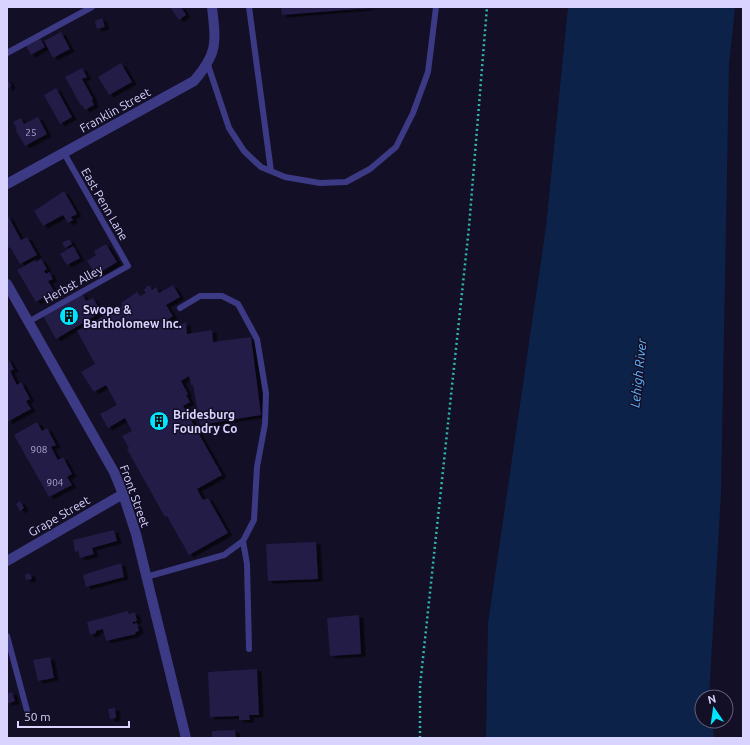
<svg xmlns="http://www.w3.org/2000/svg" width="750" height="745" font-family="Ubuntu,sans-serif">
  <defs>
    <filter id="shadow"><feDropShadow dx="4.5" dy="2.5" stdDeviation="0" flood-color="#0009"/></filter>
  </defs>
  <rect width="100%" height="100%" fill="#130f26"/>
  <path fill="#0c2248" d="M568,7H735L729,66L721,493L709,697H702V721H712L714,738H486L488,623L546,227Z"/>
  <path fill="#241b47" filter="url(#shadow)" d="M170,7H181L186,15L179,20Z
    M281,7H369V8L282,15Z
    M102,18L105,27L97,29L95,21Z
    M61,32L70,49L53,58L44,41Z
    M40,38L45,47L31,55L26,46Z
    M121,63L132,82L109,95L98,77Z
    M82,68L87,77L82,79L93,99L92,100L94,105L85,110L82,105L81,106L65,77Z
    M7,79L11,86L7,89Z
    M56,88L72,117L60,124L44,95Z
    M38,117L47,134L25,146L15,129H17L13,122L21,118L24,124Z
    M64,191L77,214L71,217L73,220L68,223L63,215L43,226L34,211Z
    M7,214L21,240L27,237L37,255L20,264L10,247L7,249Z
    M69,239L72,244L65,248L62,243Z
    M106,244L117,262L96,275L87,261L96,255L94,251Z
    M73,246L80,258L67,265L60,254Z
    M41,259L47,269L44,271L46,274L49,272L53,279L48,281L54,291L36,302L17,270L35,260L36,262Z
    M173,285L180,297L166,305L173,316L167,320L172,330L186,322L187,334L212,330L213,342L251,337L261,415L200,425L193,385H191L189,376L181,381L188,394L186,395L190,402L183,406L222,475L197,489L203,500L208,498L228,533L189,555L167,516L165,517L127,449L129,448L122,436L132,431L125,418L108,428L100,414L117,405L106,385L94,392L81,372L95,364L77,331L122,306L121,303L137,292L140,296L146,293L144,290L147,286H150L152,290L156,287L159,293Z
    M82,294L86,301L93,298L101,311L94,314L95,316L56,339L43,316Z
    M7,357L14,369L10,371L17,385L21,382L30,399L26,401L31,409L7,422Z
    M37,422L42,431L47,428L56,445L51,447L58,460L63,457L72,474L67,477L72,485L49,497L14,435Z
    M20,501L24,508L20,511L16,504Z
    M114,530L117,541L92,548L94,554L80,558L78,551L75,552L73,540Z
    M316,542L318,579L268,581L266,544Z
    M121,563L124,577L86,587L83,575Z
    M30,573L32,579L26,580L25,575Z
    M128,611L129,614L135,612L137,621L133,622V624L137,623L139,631L135,632L136,634L106,641L103,629L96,631V633L90,635L87,622Z
    M359,615L361,654L330,656L327,618Z
    M50,657L54,678L38,681L33,660Z
    M257,669L259,715H249L250,720H239V716L210,717L208,672Z
    M12,692L15,701L7,704V694Z
    M115,708L116,718L110,719L108,709Z
    M235,730L236,738H212V731Z"/>
  <g fill="none" stroke-linecap="round" stroke-linejoin="round">
    <path stroke="#2fb8b0" stroke-width="2.5" stroke-dasharray="2 3" stroke-linecap="butt" d="M420,738V686L469,227L487,7"/>
    <path stroke="#3d3a85" stroke-width="6" d="M249,7L271,171
      M7,53L92,7
      M208,65L229,128L244,151L261,167L285,177L320,183L346,182L370,169L396,147L413,113L428,72L436,7
      M28,322L128,266L64,153
      M243,541L247,564L249,649
      M146,577L224,555L243,541L254,520L257,467L265,424L266,393L257,339L238,304L222,296H200L180,308
      M7,636L29,718"/>
    <path stroke="#3d3a85" stroke-width="10" d="M7,184L194,81C218,53 216,43 212,7
      M7,284L114,472L123,494L136,534L186,738
      M7,561L123,494"/>
  </g>
  <defs>
    <symbol id="building-disc" viewBox="-11 -11 22 22"><circle r="9.5" fill="#00e5ff" stroke="#130f26"/><path d="M-4-6H4V6H1V3H-1V6H-4ZM-2.5-4.3h1.7v1.8h-1.7ZM.8-4.3h1.7v1.8H.8ZM-2.5-1h1.7V.8h-1.7ZM.8-1h1.7V.8H.8Z" fill="#111"/></symbol>
  </defs>
  <g fill-rule="evenodd">
    <use href="#building-disc" x="58" y="305" width="22" height="22"/>
    <use href="#building-disc" x="148" y="410" width="22" height="22"/>
  </g>
  <g text-anchor="middle" dominant-baseline="central" stroke-width="3" stroke-linejoin="round" paint-order="stroke">
    <g font-size="10" fill="#aca6d1">
      <text x="31" y="132">25</text>
      <text x="39" y="449">908</text>
      <text x="55" y="482">904</text>
    </g>
    <g font-size="12" fill="#d9d4ff" stroke="#130f26">
      <text transform="translate(115 110) rotate(-29)">Franklin Street</text>
      <text transform="translate(105 204) rotate(60)">East Penn Lane</text>
      <text transform="translate(73 284) rotate(-29)">Herbst Alley</text>
      <text transform="translate(135 496) rotate(70)">Front Street</text>
      <text transform="translate(59 516) rotate(-30)">Grape Street</text>
    </g>
    <g font-size="12" font-weight="bold" fill="#d9d4ff" stroke="#130f26" text-anchor="start">
      <text x="83" y="309">Swope &amp;<tspan x="83" dy="14">Bartholomew Inc.</tspan></text>
      <text x="173" y="414">Bridesburg<tspan x="173" dy="14">Foundry Co</tspan></text>
    </g>
    <g font-size="13" font-style="italic" fill="#62b6ff" stroke="#130f26">
      <text transform="translate(638 373) rotate(-84)">Lehigh River</text>
    </g>
  </g>
  <rect width="750" height="745" fill="none" stroke="#d9d4ff" stroke-width="16"/>
  <g transform="translate(714 709) rotate(347)"><circle r="19" fill="#130f26" stroke="#625e7d"/>
  <path d="M0-3L7 15L0 10L-7 15Z" fill="#00e5ff"/>
  <text y="-6" font-size="11" font-weight="bold" text-anchor="middle" fill="#d9d4ff">N</text>
  </g>
  <path d="M18 721v6h111v-6" fill="none" stroke="#d9d4ff" stroke-width="2"/>
  <text x="24" y="721" font-size="12" fill="#d9d4ff" stroke="#130f26" stroke-width="3" paint-order="stroke">50 m</text>
</svg>
